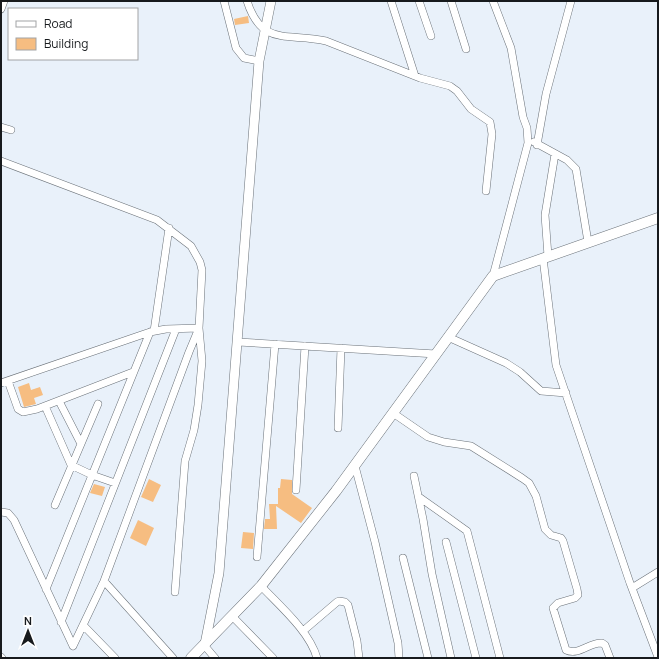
<svg xmlns="http://www.w3.org/2000/svg" width="659" height="659" font-family="Manrope,sans-serif">
  <rect width="100%" height="100%" fill="#e9f1fa"/>
  <path fill="#f6bd81" d="M248,16L249,23L235,25L234,19Z
    M29,383L31,390L40,387L43,395L34,398L36,404L24,407L18,387Z
    M149,479L161,485L153,502L141,497Z
    M281,479L292,480V494L312,508L301,523L276,506L277,529H264L265,519H270L269,504H278V488H280Z
    M94,484L105,487L102,496L90,493Z
    M138,520L154,528L146,546L130,538Z
    M243,532L254,533L253,549L241,548Z"/>
  <g fill="none" stroke-linecap="round" stroke-linejoin="round">
    <defs>
      <path id="minor" d="M224,1L236,48L244,58L259,61
        M247,1C262,48 289,32 326,41L420,78L450,86L457,91L471,109L490,122L492,134L486,191
        M391,1L415,76
        M419,1L431,36
        M451,1L466,49
        M1,9L4,1
        M1,127L11,130
        M534,142L567,160L576,169L588,242
        M537,145L546,94L571,1
        M1,161L157,220L191,246L200,262L202,270L199,328L189,352L104,581L73,646
        M548,256L545,215L555,154
        M543,258L556,365L630,583L658,657
        M493,276L528,143L527,128L523,117L511,48L493,1
        M154,331L169,228
        M448,337L506,363L520,372L541,391L566,393
        M238,342L436,354
        M8,381L18,409L23,412L37,409L133,372
        M1,383L150,332L166,329L199,328L202,361L198,405L194,430L185,461L175,592
        M59,401L80,442
        M45,406L71,465L92,475L115,483
        M393,413L428,437L444,442L471,446L522,478L529,483L536,496L545,529L551,535L561,538L563,541L577,589L578,595L575,598L558,603L553,608L566,650C579,656 589,642 602,643L605,645L610,658
        M338,428L341,348
        M355,466L375,542L398,643L399,658
        M414,476L423,519L432,574L451,658
        M296,490L305,346
        M419,497L467,531L500,658
        M55,505L98,404
        M1,512L8,513L14,520L73,646
        M446,542L476,658
        M257,557L275,344
        M403,558L428,658
        M104,581L173,658
        M261,586C280,606 310,632 317,658
        M632,588L658,572
        M46,589L150,332
        M232,616L273,658
        M61,622L176,329
        M83,625L115,658
        M303,631L337,602L339,601L345,602L348,605L357,641L359,658
        M204,645L215,658
        M1,657L2,658"/>
      <path id="tertiary" d="M205,644L219,573L259,61L271,1"/>
      <path id="secondary" d="M191,658L261,586L336,491L493,276L658,218"/>
    </defs>
    <use href="#minor" stroke="#6b7279" stroke-width="8"/>
    <use href="#tertiary" stroke="#6b7279" stroke-width="10"/>
    <use href="#secondary" stroke="#6b7279" stroke-width="11"/>
    <use href="#minor" stroke="#fff" stroke-width="7"/>
    <use href="#tertiary" stroke="#fff" stroke-width="9"/>
    <use href="#secondary" stroke="#fff" stroke-width="10"/>
  </g>
  <rect width="659" height="659" fill="none" stroke="#171a1d" stroke-width="4"/>
  <rect x="8" y="8" width="130" height="52" fill="#ffffff" stroke="#a2a3a5"/>
  <rect x="16" y="21" width="20" height="6" fill="#ffffff" stroke="#a2a3a5"/>
  <text x="44" y="28" font-size="12" fill="#171a1d">Road</text>
  <rect x="16" y="38" width="20" height="12" fill="#f6bd81" stroke="#a2a3a5"/>
  <text x="44" y="48" font-size="12" fill="#171a1d">Building</text>
  <g transform="translate(28 631)" stroke="#ffffff" stroke-width="3" paint-order="stroke">
  <path d="M0-3L7 15L0 10L-7 15Z" fill="#171a1d"/>
  <text y="-6" font-size="11" font-weight="bold" text-anchor="middle" fill="#171a1d">N</text>
  </g>
</svg>
